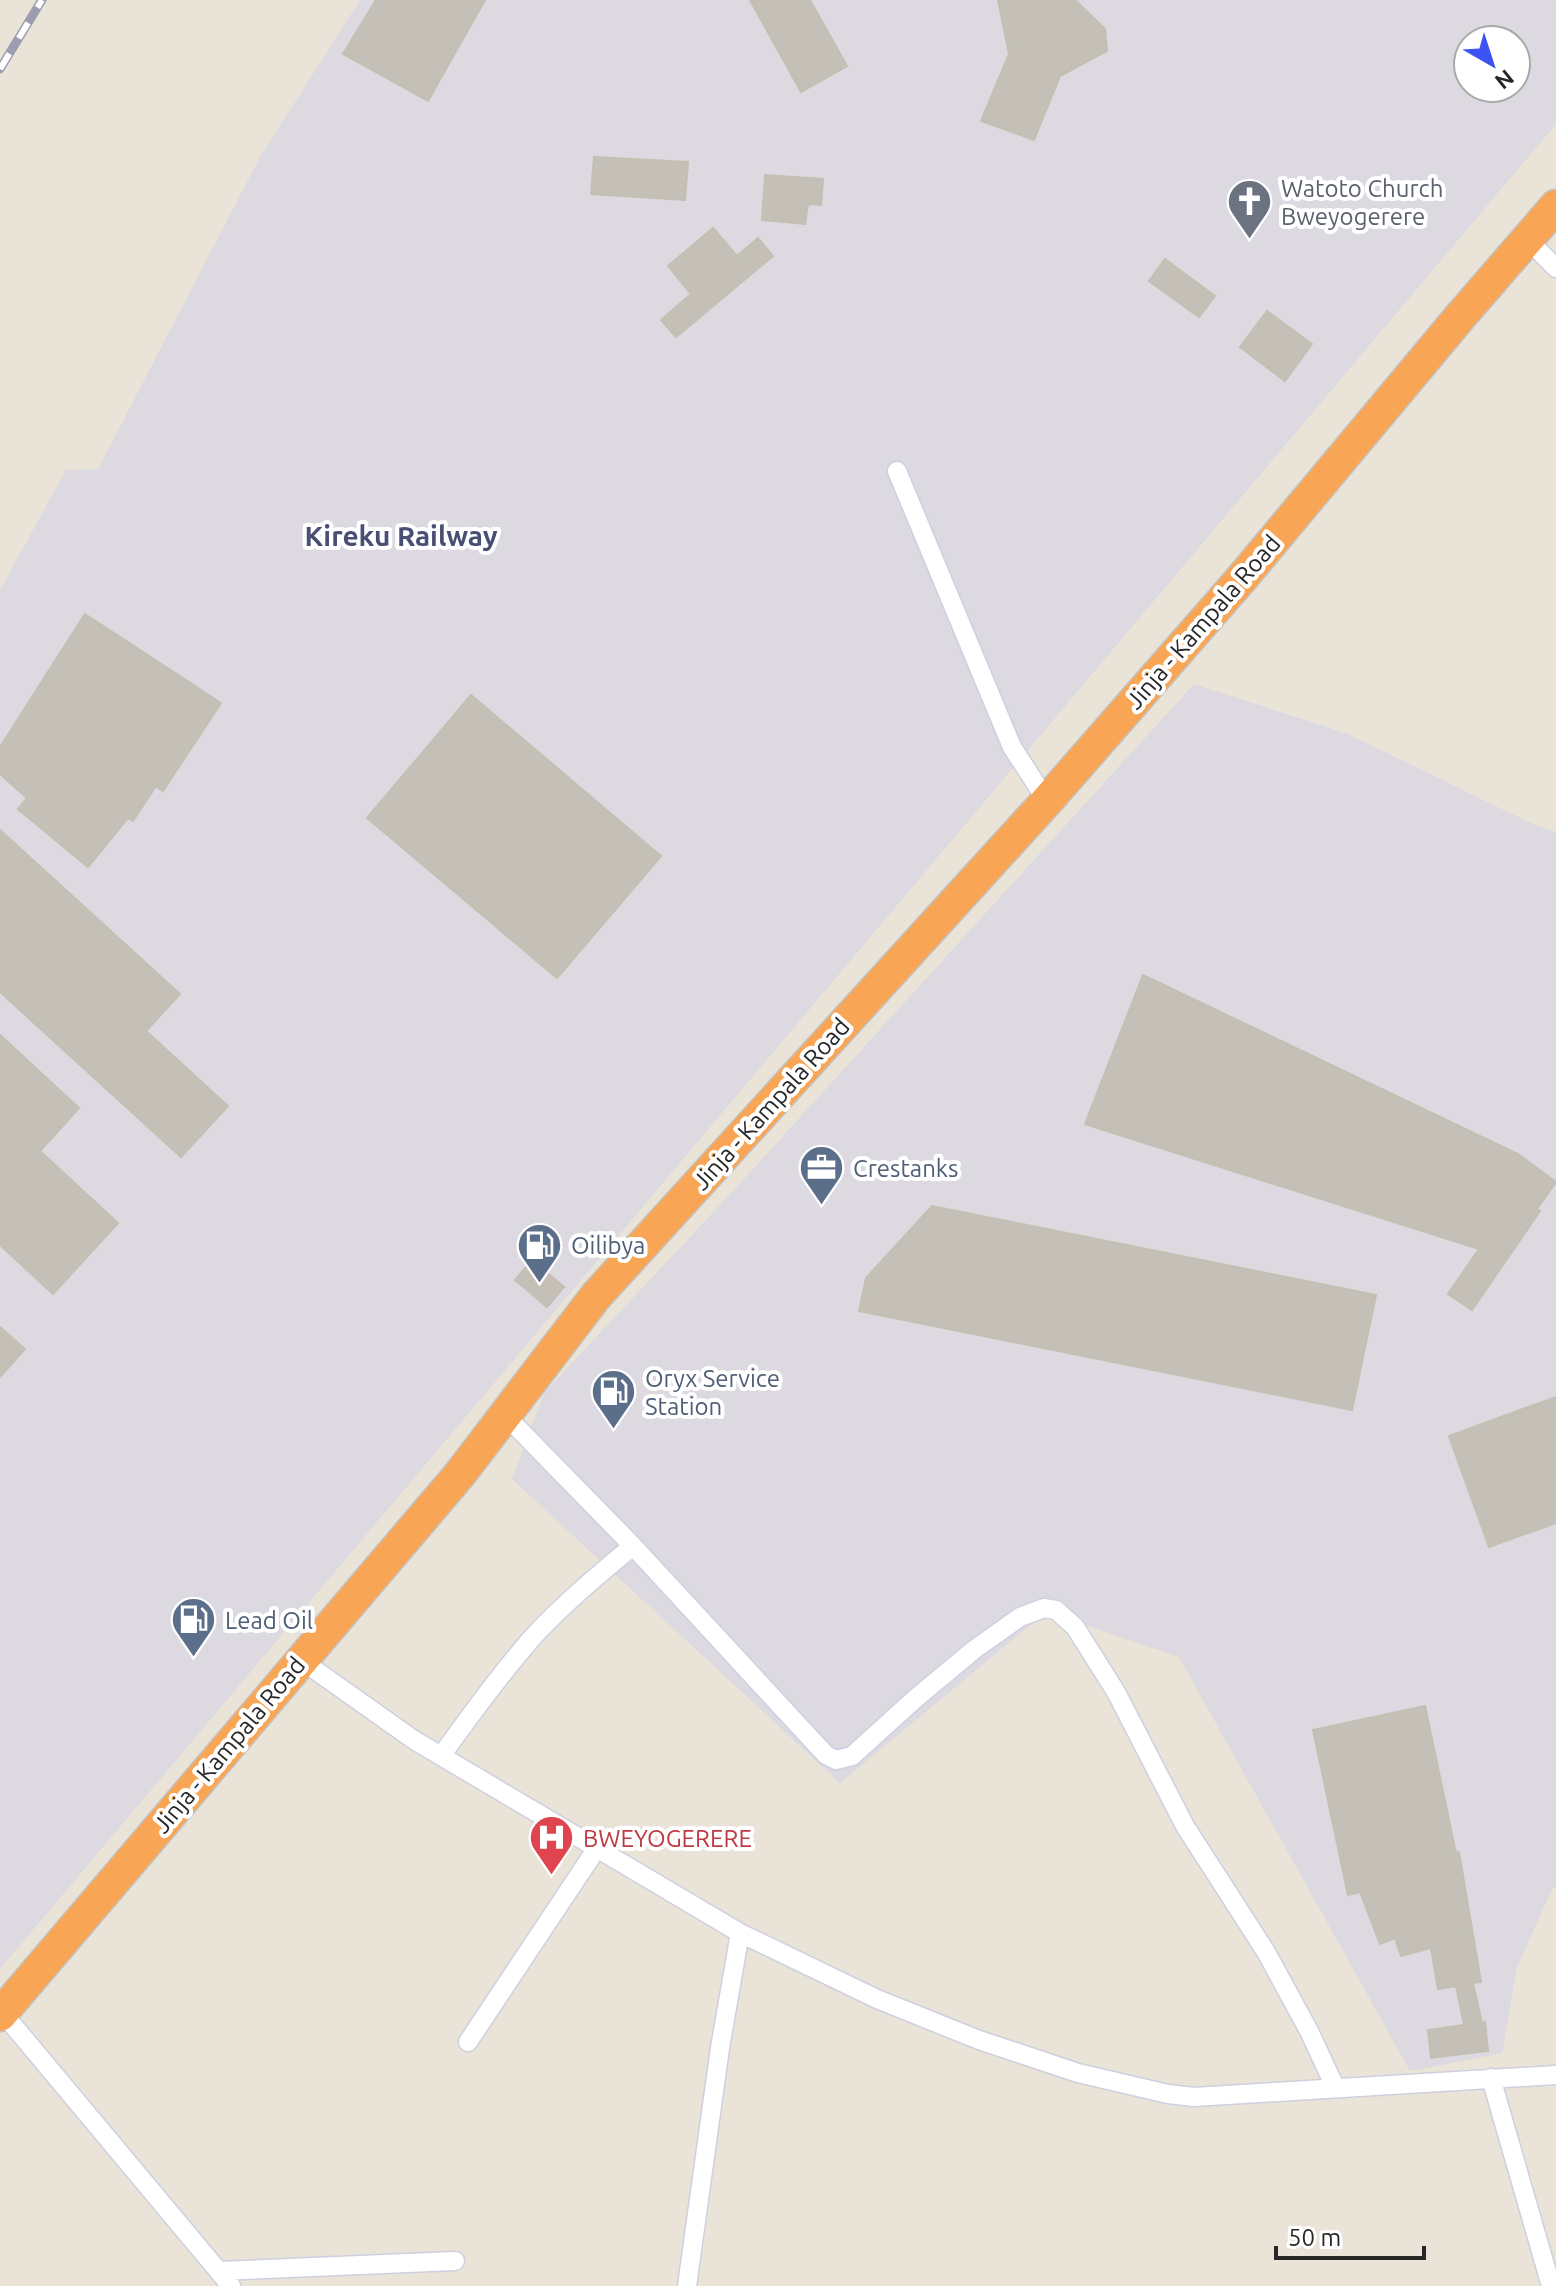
<svg xmlns="http://www.w3.org/2000/svg" width="1556" height="2286" font-family="Ubuntu,sans-serif">
  <rect width="100%" height="100%" fill="#e9e3d8"/>
  <path fill="#dcd9e1" fill-rule="evenodd" d="M360,0H1556V124L0,1969V590L66,470L98,469L260,157ZM1468,40H1516V88H1468Z
    M1194,684L1348,734L1537,826L1556,832V1887H1553L1517,1967L1502,2053L1410,2071L1179,1657L1046,1612L840,1783L512,1479L544,1393L734,1190Z"/>
  <path fill="#c4c0b8" stroke="#c4bfb2" stroke-width="2" d="M376,0H485L428,101L343,54Z
    M750,0H810L847,66L801,92Z
    M998,0H1075L1105,29L1107,51L1060,76L1034,140L981,121L1009,54Z
    M594,157L688,162L685,200L591,194Z
    M765,175L823,179L821,205L808,204L805,224L762,220Z
    M713,228L737,256L758,238L773,256L676,337L661,320L691,294L668,266Z
    M1165,259L1215,296L1199,317L1149,281Z
    M1267,311L1312,344L1285,381L1240,347Z
    M85,614L221,703L163,791L156,786L133,821L128,818L88,867L18,809L27,798L0,774V747Z
    M471,695L661,856L557,978L367,818Z
    M0,830L180,994L146,1031L228,1106L181,1157L0,992Z
    M1143,975L1518,1154L1556,1182L1537,1209L1540,1211L1472,1310L1448,1294L1479,1249L1085,1124Z
    M0,1035L79,1108L40,1151L118,1223L53,1294L0,1245Z
    M932,1206L1376,1295L1352,1410L859,1311L866,1278Z
    M532,1260L564,1287L547,1307L515,1280Z
    M0,1327L25,1349L0,1377Z
    M1556,1397V1523L1489,1547L1449,1436Z
    M1425,1706L1456,1853L1459,1852L1481,1982L1473,1983L1482,2023L1485,2022L1488,2051L1431,2058L1428,2030L1464,2025L1456,1986L1438,1989L1431,1948L1401,1956L1395,1938L1380,1944L1360,1892L1348,1895L1313,1730Z"/>
  <g fill="none" stroke-linecap="round" stroke-linejoin="round">
    <defs>
      <path id="street" d="M1527,239L1556,268
        M897,471L1012,747L1047,801
        M505,1415L633,1546
        M301,1660L414,1740L740,1933L877,1999L979,2040L1078,2073L1168,2094L1194,2097L1556,2075
        M441,1756C470,1716 499,1676 532,1638C562,1605 598,1575 633,1546L826,1755L836,1760L852,1756L916,1698L975,1649L1020,1617L1044,1608L1056,1610L1075,1627L1116,1692L1185,1826L1266,1952L1309,2031L1335,2087
        M2,2012L231,2286
        M468,2042L597,1848
        M1491,2078L1551,2286
        M219,2271L455,2261
        M687,2286L720,2048L740,1933"/>
      <path id="highway" d="M0,2015L460,1474L596,1296L1047,801L1242,578L1459,318L1556,206"/>
    </defs>
    <use href="#street" stroke="#ced0e0" stroke-width="21"/>
    <use href="#highway" stroke="#c3c3c3" stroke-width="35"/>
    <use href="#street" stroke="#fff" stroke-width="18"/>
    <use href="#highway" stroke="#f8a655" stroke-width="32"/>
    <defs>
      <path id="rail" d="M0,69L42,0"/>
    </defs>
    <use href="#rail" stroke="#9c9db1" stroke-width="9"/>
    <use href="#rail" stroke="#fff" stroke-width="6" stroke-dasharray="18" stroke-linecap="butt"/>
  </g>
  <defs>
    <symbol id="church-pin" viewBox="-11 -11 22 30"><path d="M0 17L-7.5 6A9.5 9.5 0 1 1 7.5 6Z" fill="#6b7280" stroke="#fff"/><path d="M-1.2-6h2.4v3.5h3.3v2.4h-3.3V6h-2.4V-.1h-3.3v-2.4h3.3Z" fill="#fff"/></symbol>
    <symbol id="office-pin" viewBox="-11 -11 22 30"><path d="M0 17L-7.5 6A9.5 9.5 0 1 1 7.5 6Z" fill="#5c6f8a" stroke="#fff"/><path d="M-6-3h4V-5.5h4V-3h4V5H-6ZM-1-4.5V-3h2v-1.5ZM-6 0V1H6V0Z" fill="#fff"/></symbol>
    <symbol id="fuel-pin" viewBox="-11 -11 22 30"><path d="M0 17L-7.5 6A9.5 9.5 0 1 1 7.5 6Z" fill="#5c6f8a" stroke="#fff"/><path d="M-5.5-6h7V0h2V4h1.3V-2.5L3-4.5l.8-.8L6-3V5H2.5V1h-1V6h-7ZM-4.2-4.7v3.2H.2V-4.7Z" fill="#fff"/></symbol>
    <symbol id="hospital-pin" viewBox="-11 -11 22 30"><path d="M0 17L-7.5 6A9.5 9.5 0 1 1 7.5 6Z" fill="#e0444e" stroke="#fff"/><path d="M-5-5h3v3.5h4V-5h3V5h-3V1.5h-4V5h-3Z" fill="#fff"/></symbol>
  </defs>
  <g fill-rule="evenodd">
    <use href="#church-pin" x="1224" y="176" width="51" height="69"/>
    <use href="#office-pin" x="796" y="1142" width="51" height="69"/>
    <use href="#fuel-pin" x="514" y="1220" width="51" height="69"/>
    <use href="#fuel-pin" x="588" y="1366" width="51" height="69"/>
    <use href="#fuel-pin" x="168" y="1594" width="51" height="69"/>
    <use href="#hospital-pin" x="526" y="1812" width="51" height="69"/>
  </g>
  <g text-anchor="middle" dominant-baseline="central" stroke-width="8" stroke-linejoin="round" paint-order="stroke">
    <g font-size="24" fill="#5b616d" stroke="#fff" text-anchor="start">
      <text x="1281" y="188">Watoto Church<tspan x="1281" dy="28">Bweyogerere</tspan></text>
    </g>
    <g font-size="24" fill="#272727" stroke="#fff">
      <text transform="translate(1203 622) rotate(-49)">Jinja - Kampala Road</text>
      <text transform="translate(771 1104) rotate(-48)">Jinja - Kampala Road</text>
      <text transform="translate(229 1745) rotate(-50)">Jinja - Kampala Road</text>
    </g>
    <g font-size="24" fill="#4e5e75" stroke="#fff" text-anchor="start">
      <text x="853" y="1168">Crestanks</text>
      <text x="571" y="1245">Oilibya</text>
      <text x="645" y="1378">Oryx Service<tspan x="645" dy="28">Station</tspan></text>
      <text x="225" y="1620">Lead Oil</text>
    </g>
    <g font-size="24" fill="#be3a42" stroke="#fff" text-anchor="start">
      <text x="583" y="1838">BWEYOGERERE</text>
    </g>
    <g font-size="28" font-weight="bold" fill="#494e75" stroke="#fff">
      <text x="401" y="535">Kireku Railway</text>
    </g>
  </g>
  <g transform="translate(1492 64) rotate(141)"><circle r="38" fill="#ffffff" stroke="#a9a9a9" stroke-width="2"/>
  <path d="M0-6L14 30L0 20L-14 30Z" fill="#3c52f3"/>
  <text y="-12" font-size="22" font-weight="bold" text-anchor="middle" fill="#272727">N</text>
  </g>
  <path d="M1276 2246v12h148v-12" fill="none" stroke="#272727" stroke-width="4"/>
  <text x="1288" y="2246" font-size="24" fill="#272727" stroke="#ffffff" stroke-width="6" paint-order="stroke">50 m</text>
</svg>
